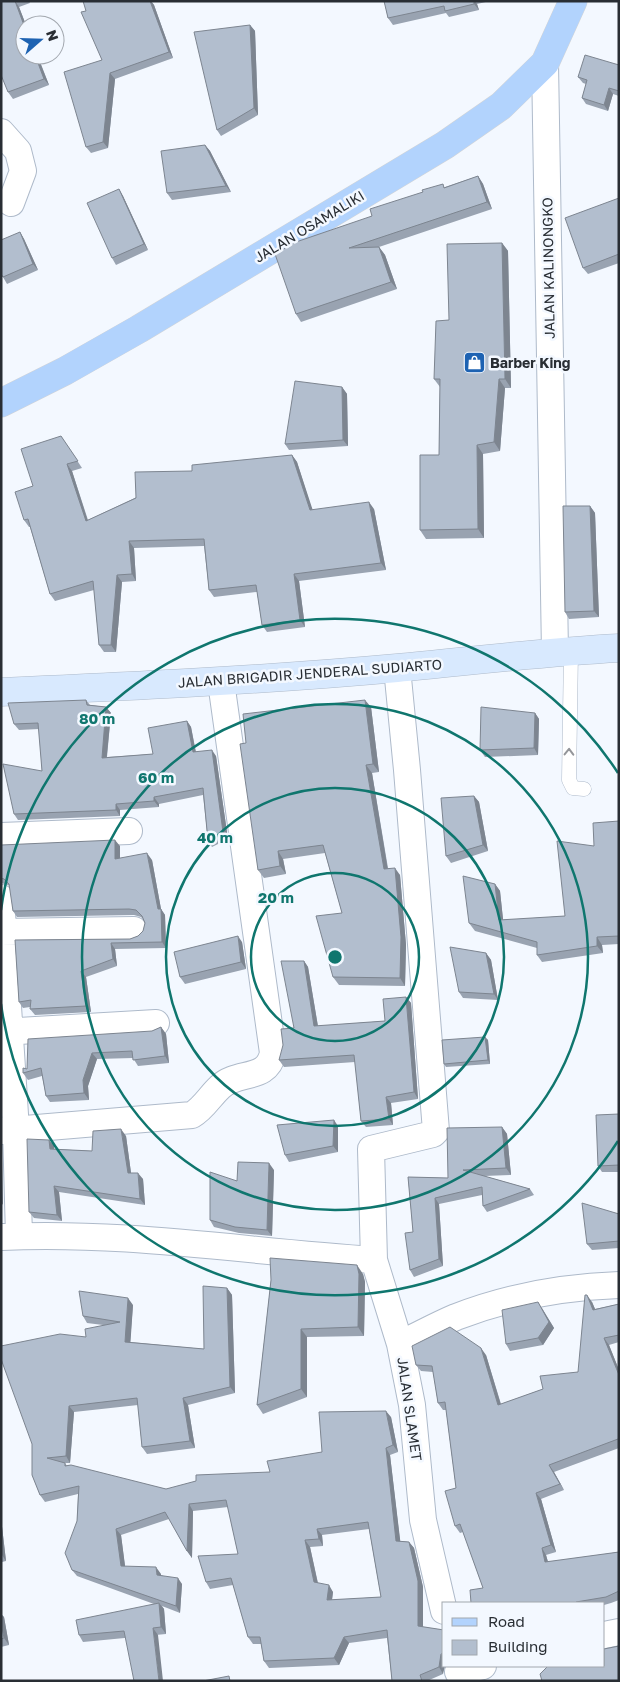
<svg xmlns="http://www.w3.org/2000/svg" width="620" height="1682" font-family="'Golos Text',sans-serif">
  <rect width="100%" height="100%" fill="#f3f8ff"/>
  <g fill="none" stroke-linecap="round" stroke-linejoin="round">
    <defs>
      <path id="lane" d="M571,651L569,780L573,788L584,789"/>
      <path id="street" d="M545,63L555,652
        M1,132L18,151L23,171L11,203
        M1,836L129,831
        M1,898L16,1130L19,1236
        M1,932L134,930
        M1,1032L156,1023
        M1,1131L192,1115C204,1108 210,1096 220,1087C238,1070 267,1082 273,1053L221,682
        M1,1237C126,1231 249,1252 374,1260L400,1344
        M374,1260L371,1149L433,1134L436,1131L407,770L397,668
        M444,1611L423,1520L412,1405L400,1344C419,1335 437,1325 456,1317C507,1297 564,1287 619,1285
        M604,1635L619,1632
        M458,1672L483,1666"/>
      <path id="secondary" d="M1,692C133,686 265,680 397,668C471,661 544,652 619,648"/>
      <path id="primary" d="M1,403L65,371L139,329L445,145L501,106L545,63L573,1"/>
    </defs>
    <use href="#lane" stroke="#aebaca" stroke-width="15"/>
    <use href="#street" stroke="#aebaca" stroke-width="28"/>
    <use href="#secondary" stroke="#aebaca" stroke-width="29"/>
    <use href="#primary" stroke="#d4d5d6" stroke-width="29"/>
    <use href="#lane" stroke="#fff" stroke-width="14"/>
    <use href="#street" stroke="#fff" stroke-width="26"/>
    <use href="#secondary" stroke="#d8e9fe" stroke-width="28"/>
    <use href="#primary" stroke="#b2d3fd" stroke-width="28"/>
  </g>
  <path fill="#99a3b1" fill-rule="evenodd" d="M1,1H29L30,3L19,7L49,85L13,99L8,92Z
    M83,1H151L154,5L173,58L115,79L108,148L91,153L86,147L102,60Z
    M384,1H490L477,4L479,10L449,17L446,13L393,25L388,18Z
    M250,25L255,31L258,115L221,136L217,130Z
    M619,65V96L613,94L608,111L586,104L582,98L586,84L583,83L578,77Z
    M205,145L210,151L231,192L172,200L167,193Z
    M478,176L483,184L492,209L379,247L385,255L397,289L301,322L296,314L372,216L445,187Z
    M119,189L123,196L148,250L116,265L112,258Z
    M619,198V263L588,274L583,268Z
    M20,232L24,239L38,270L7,284L3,277Z
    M502,243L508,251L511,388H505L500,451L483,454L484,538L426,539L420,530L439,455L440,387L434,379L449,320Z
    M342,387L347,394L348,446L289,450L285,444Z
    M61,436L82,468L72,471L88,520L192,471L292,455L297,462L312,510L374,509L386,570L299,581L305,627L267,632L262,625L257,592L214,597L209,590L204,546L134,548L136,581L122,582L116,652H104L99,645L94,590L55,601L50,594L30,527H29L24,520L33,486Z
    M590,506L595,513L599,617L569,619L565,612Z
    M86,700L90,705L106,707L111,713L107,757L153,754L187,721L191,727L196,752L216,756L228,839L212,847L208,841L203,795L159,804V807L120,810V816L18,820L14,814L42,771L39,729L19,730L14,724Z
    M371,707L379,772L372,773L388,868L400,875L406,945L405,986L339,985L333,977L342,913L325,853L283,859L286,874L264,878L258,870L246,743Z
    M535,713L539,719L538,755L485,757L480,750Z
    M474,796L479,802L488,851L451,863L446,856Z
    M619,821V944L602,945L603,953L542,962L537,955V948L475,931L469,923L495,884L500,891L503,920L565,916L594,846Z
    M1,845L120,846V858L152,860L161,909L165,915L166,948L115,949L117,966L86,977L91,1012L35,1015L30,1009V1007L23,1008L19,1002L15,940L130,939L138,936L143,931L145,923L143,919L141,917L134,915L17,917L13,911L10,886L8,885L1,883Z
    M242,942L246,969L185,984L180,977Z
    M486,953L491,960L498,1000L463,998L459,992Z
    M304,961L308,967L318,1026L385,1021L406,997L411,1003L418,1099L391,1103L393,1125L366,1127L361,1121L355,1062L284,1067L279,1060L294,1028Z
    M161,1027L166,1034L169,1063L138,1066L133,1058L97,1059L88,1086L89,1100L50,1102L46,1096L42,1076L28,1080L23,1073L27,1069L152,1031Z
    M485,1037L488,1040L490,1064L446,1067L444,1064Z
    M619,1114V1172H602L598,1166Z
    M338,1126V1152L289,1162L285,1155Z
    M502,1127L507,1134L511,1175L484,1176L530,1189L534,1195L487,1212L483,1206L482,1195L439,1204L443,1266L414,1277L410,1270L413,1232L408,1177L448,1178Z
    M126,1136L131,1173L143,1179L145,1205L59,1192L62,1221L34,1218L29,1212L49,1140L54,1146V1149L92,1151Z
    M274,1170L272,1236L239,1233L214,1227L210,1220L237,1181Z
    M619,1214V1248L592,1250L587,1244Z
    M363,1274L365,1282L364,1336L307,1337V1397L263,1414L257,1405L271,1280Z
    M227,1288L232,1295L235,1393L188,1405L195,1448L147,1454L142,1447L138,1405L74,1412L70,1463H65L67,1466L166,1489L270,1472L322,1452L391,1417L398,1452L390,1455L400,1541L409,1542L414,1548L423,1587V1627L444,1630L443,1674L427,1681H392L387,1638L349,1643L339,1665L269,1668L264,1661L261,1644H253L248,1637L233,1585L210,1589L206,1582L238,1554L228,1507L193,1511L192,1558L187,1551L169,1519L121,1535L125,1567L161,1574V1575L182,1584L180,1613L162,1606L164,1609L166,1634L83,1642L79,1635L154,1604L77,1576L72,1570L77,1521L78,1494L45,1502L40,1495L32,1475L86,1337L103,1325L87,1323L83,1316L133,1305L130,1342L204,1349ZM369,1529L381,1597L332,1600L333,1592L318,1583L310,1547L323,1546L322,1535Z
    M592,1302L595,1309L619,1304V1342L609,1345L619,1370V1448L554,1472L564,1490L541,1499L556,1552L546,1555L548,1562L619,1552V1600L611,1603L604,1605V1603H471L483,1588L463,1532L460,1533L455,1526L456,1488L446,1410H443L438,1403L433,1372L421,1371L416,1365L486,1355L501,1404L543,1389L578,1372Z
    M542,1308L554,1328L543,1345L510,1351L506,1344Z
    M1,1518L6,1561L2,1562L1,1566Z
    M1,1614L4,1617L9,1645L1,1647Z"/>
  <path fill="#7d8590" d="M15,1L19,7L26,25H25V28Z
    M150,1H151L154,5L173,58L169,52Z
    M474,1H475L477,4L479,10L474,4Z
    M250,25L255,31L258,115L254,108Z
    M35,55H37L49,85L44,79Z
    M110,73L115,79L108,148L103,142Z
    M609,88L613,94L608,111L604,105Z
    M205,145L210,151L231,192L226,186Z
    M478,176L483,184L492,209L487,202Z
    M119,189L123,196L148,250L144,244Z
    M20,232L24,239L38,270L33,264Z
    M502,243L508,251L511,388L505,379Z
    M379,247L385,255L397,289L391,282Z
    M499,379L505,388L500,451L494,442Z
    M342,387L347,394L348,446L343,440Z
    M477,445L483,454L484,538L478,529Z
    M292,455L297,462L315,517L310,510Z
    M67,464L72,471L90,528L86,521Z
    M369,502L374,509L386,570L381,563Z
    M590,506L595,513L599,617L594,611Z
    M129,541L134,548L136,581L132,574Z
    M294,574L299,581L305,627L300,620Z
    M117,575L122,582L116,652L111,645Z
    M365,700L371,707L379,772L373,764Z
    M106,707L111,713L106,764L102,758Z
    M535,713L539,719L538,755L534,748Z
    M187,721L191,727L197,759L193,752Z
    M212,750L216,756L228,839L223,832Z
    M366,765L372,773L389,877L384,869Z
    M474,796L479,802L488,851L483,845Z
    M154,797L159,804V807L154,801Z
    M116,804L120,810V816L116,810Z
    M115,840L120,846V865L115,859Z
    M278,851L283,859L286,874L280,866Z
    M147,853L152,860L161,909L165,915L166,948L162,942L158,909Z
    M395,868L400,875L406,945L405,986L400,978Z
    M495,884L500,891L504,928L499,920Z
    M238,936L242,942L246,969L241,962Z
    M597,937L602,945L603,953L597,946Z
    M111,943L115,949L117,966L113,959Z
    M486,953L491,960L498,1000L494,994Z
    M304,961L308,967L319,1033L314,1026Z
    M81,971L86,977L91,1012L86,1006Z
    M406,997L411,1003L418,1099L414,1092Z
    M161,1027L166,1034L169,1063L165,1056Z
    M485,1037L488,1040L490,1064L488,1060Z
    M92,1053L97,1059L88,1086L89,1100L84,1093L83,1080Z
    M386,1097L391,1103L393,1125L389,1119Z
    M334,1120L338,1126V1152L333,1146Z
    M502,1127L507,1134L511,1175L506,1168Z
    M121,1129L126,1136L132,1180L128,1173Z
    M49,1140L54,1146L55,1155L50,1149Z
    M1,1158L2,1159L3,1205L1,1202Z
    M269,1163L274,1170L272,1236L267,1230Z
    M138,1173L143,1179L145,1205L140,1199Z
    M54,1186L59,1192L62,1221L57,1215Z
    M435,1198L439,1204L443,1266L439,1259Z
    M357,1265L363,1274L365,1282L364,1336L358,1327Z
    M227,1288L232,1295L235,1393L230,1387Z
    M587,1295L592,1302L598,1316L593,1310Z
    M128,1298L133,1305L130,1349L125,1342Z
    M538,1302L554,1328L543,1345L538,1338Z
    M301,1329L307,1337V1397L301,1389Z
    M604,1338L609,1345L619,1370V1375Z
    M481,1348L486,1355L503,1412L498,1405Z
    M183,1398L188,1405L195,1448L190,1441Z
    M69,1406L74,1412L70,1463L66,1456Z
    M386,1411L391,1417L398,1452L393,1445Z
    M386,1448L390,1455L401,1547L396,1541Z
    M549,1465L554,1472L564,1490L560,1484Z
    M536,1493L541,1499L556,1552L551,1545Z
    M189,1504L193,1511L192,1558L187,1551Z
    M1,1518L6,1561L2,1555L1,1552Z
    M116,1529L121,1535L126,1573L121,1566Z
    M317,1529L322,1535L323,1546L319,1539Z
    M305,1540L310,1547L319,1589L314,1582Z
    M409,1542L414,1548L423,1587V1633L418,1626Z
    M542,1548L546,1555L550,1569L545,1562Z
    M156,1567L161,1574V1582L157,1575Z
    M178,1578L182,1584L180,1613L176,1606Z
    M329,1585L333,1592L331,1607L327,1600Z
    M159,1603L164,1609L166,1634L161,1627Z
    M1,1614L4,1617L9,1645L4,1638L1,1622Z
    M153,1628L158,1635L163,1681H159Z
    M344,1637L349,1643L339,1665L334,1658Z
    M441,1654L444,1658V1666H445L443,1674L439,1667Z"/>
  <path fill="#b2bece" stroke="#7d8590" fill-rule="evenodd" d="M1,1H15L25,28V55H35L44,79L8,92L1,75Z
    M83,1H150L169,52L110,73L103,142L86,147L64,72L102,60L81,12L86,11Z
    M384,1H474V4L445,11L444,6L388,18Z
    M250,25L254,108L217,130L194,32Z
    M585,55L619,65V91L609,88L604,105L582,98L587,80L578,77Z
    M205,145L226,186L167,193L161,151Z
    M478,176L487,202L349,248L379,247L391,282L296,314L275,254L296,242L372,216L370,209L423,192L422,190L443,184L444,188Z
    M119,189L144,244L112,258L87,203Z
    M619,198V254L583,268L565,218Z
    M20,232L33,264L3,277L1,274V240Z
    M502,243L505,379H499L494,442L477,445L478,529L420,530V455H439L440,379H434L436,321L449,320L447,244Z
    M295,381L342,387L343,440L285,444Z
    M61,436L78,461L67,464L86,521L136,498L135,472L192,471V465L292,455L310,510L369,502L381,563L294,574L300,620L262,625L256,585L209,590L204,539L129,541L132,574L117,575L111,645H99L93,581L50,594L28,519L24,520L15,492L33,486L21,449Z
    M563,506H590L594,611L565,612Z
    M86,700L87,705L106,707L102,758L153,754L148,728L187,721L193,752L212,750L223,832L208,841L203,788L154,797V801L116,804V810L14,814L3,764L42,771L38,723L14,724L8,703Z
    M365,700L373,764L366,765L384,869L395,868L401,937L400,978L333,977L316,916L342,913L323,845L278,851L280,866L258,870L240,744L246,743L243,714Z
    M481,707L535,713L534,748L480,750Z
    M474,796L483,845L446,856L441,798Z
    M619,821V936L597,937V946L537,955V942L469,923L463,876L495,884L499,920L565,916L557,841L594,846L593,823Z
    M115,840V859L147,853L158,909H161L162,942L111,943L113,959L81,971L86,1006L30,1009L31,1000L19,1002L15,940L130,939L138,936L143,931L145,923L142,916L136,910L129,909L13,911L9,884L4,879L1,878V845Z
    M238,936L241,962L180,977L174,952Z
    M450,947L486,953L494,994L459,992Z
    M281,961H304L314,1026L385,1021L383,999L406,997L414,1092L386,1097L389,1119L361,1121L354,1055L279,1060L283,1045L281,1029L294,1028Z
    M161,1027L165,1056L133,1060L132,1051L92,1053L83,1080L84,1093L46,1096L41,1068L23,1073V1068L27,1069L28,1039L152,1031Z
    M485,1037L488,1060L444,1064L442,1040Z
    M619,1114V1165L598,1166L596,1115Z
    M334,1120L333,1146L285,1155L277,1125Z
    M502,1127L506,1168L463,1170L530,1189L483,1206L482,1187L435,1198L439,1259L410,1270L405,1233L413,1232L408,1177L448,1178L447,1128Z
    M121,1129L128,1173H138L140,1199L54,1186L57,1215L29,1212L27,1139L49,1140L50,1149L92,1151L93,1131Z
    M238,1162L269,1163L267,1230L235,1227L210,1220V1172L237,1181Z
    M582,1203L619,1214V1241L587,1244Z
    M270,1258L357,1265L359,1274L358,1327L301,1329V1389L257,1405L271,1280Z
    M203,1286L227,1288L230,1387L183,1398L190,1441L142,1447L137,1398L69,1406L66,1456L47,1458L65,1463V1466L71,1465L166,1489L196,1481V1475L270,1472L267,1461L322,1452L319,1412L386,1411L393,1445L386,1448L396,1541L409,1542L418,1581V1626L444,1630V1653L441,1654L439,1667L420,1675L422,1681H392L387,1630L344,1637L334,1658L264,1661L260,1637H248L231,1578L206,1582L198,1556L238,1554L226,1500L189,1504L187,1551L165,1512L116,1529L121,1566L156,1567L157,1575L178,1578L176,1606L72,1570L65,1553L77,1521L79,1486L40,1495L32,1475V1444L1,1359V1346L60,1334L86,1337L85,1329L120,1322L83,1316L79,1291L128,1298L125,1342L204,1349ZM368,1522L381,1597L327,1600L329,1585L314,1582L305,1540L319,1539L317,1529Z
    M585,1295H587L593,1310L619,1304V1335L604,1338L619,1375V1442L618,1439L549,1465L560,1484L536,1493L551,1545L542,1548L545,1562L619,1552V1591L606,1597L576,1602V1603H471L470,1590L483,1588L460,1524L455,1526L445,1491L456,1488L445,1402L438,1403L432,1366L416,1365L412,1346L450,1327L481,1348L498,1405L543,1389L540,1376L578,1372Z
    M538,1302L549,1322L538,1338L506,1344L502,1310Z
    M159,1603L161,1627L153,1628L159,1681H134L124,1631L79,1635L76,1620Z
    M1,1622L4,1638L1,1639Z
    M619,1646V1681H542L540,1674L548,1666H604V1649Z
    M229,1676L230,1681H203Z"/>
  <defs><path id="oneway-chevron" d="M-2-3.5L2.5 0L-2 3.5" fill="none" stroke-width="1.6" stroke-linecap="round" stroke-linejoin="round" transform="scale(1.25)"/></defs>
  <use stroke="#94969a" href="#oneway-chevron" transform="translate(569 752) rotate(-89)"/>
  <g fill="none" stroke="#0f766e" stroke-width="2.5">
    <circle cx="335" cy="957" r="84"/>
    <circle cx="335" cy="957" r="169"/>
    <circle cx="335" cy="957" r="253"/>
    <path d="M618 1141A337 337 0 0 1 1 1004M1 910A337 337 0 0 1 618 773"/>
  </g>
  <defs>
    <symbol id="shop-square" viewBox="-11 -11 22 22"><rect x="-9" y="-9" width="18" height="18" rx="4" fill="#1d62b2" stroke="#f3f8ff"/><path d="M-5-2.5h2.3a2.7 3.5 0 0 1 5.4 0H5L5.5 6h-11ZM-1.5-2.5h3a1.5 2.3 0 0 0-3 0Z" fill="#fff"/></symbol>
  </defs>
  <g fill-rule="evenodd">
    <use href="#shop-square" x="462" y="350" width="25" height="25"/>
  </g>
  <g text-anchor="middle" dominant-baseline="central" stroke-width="5" stroke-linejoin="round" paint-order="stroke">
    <g font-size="14" fill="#292e34" stroke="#f3f8ff">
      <text transform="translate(309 226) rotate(-31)">JALAN OSAMALIKI</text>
      <text transform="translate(548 268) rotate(-91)">JALAN KALINONGKO</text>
      <text transform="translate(310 673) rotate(-4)">JALAN BRIGADIR JENDERAL SUDIARTO</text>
      <text transform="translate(410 1409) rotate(82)">JALAN SLAMET</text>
    </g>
    <g font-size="14" font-weight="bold" fill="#292e34" stroke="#f3f8ff" text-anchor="start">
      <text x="490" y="362">Barber King</text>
    </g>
  </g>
  <circle cx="335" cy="957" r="8" fill="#0f766e" stroke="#f3f8ff" stroke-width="2.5"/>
  <g font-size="15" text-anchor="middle" font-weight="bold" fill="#0f766e" stroke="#f3f8ff" stroke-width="5" stroke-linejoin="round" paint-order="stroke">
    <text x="97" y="724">80 m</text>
    <text x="156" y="783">60 m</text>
    <text x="215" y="843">40 m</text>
    <text x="276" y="903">20 m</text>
  </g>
  <rect width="620" height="1682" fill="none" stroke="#292e34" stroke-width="5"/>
  <rect x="442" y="1602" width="162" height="65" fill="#f3f8ff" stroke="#a2a7ae"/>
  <rect x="452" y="1618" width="25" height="8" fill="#b2d3fd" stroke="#a2a7ae"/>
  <text x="488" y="1627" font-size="15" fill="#292e34">Road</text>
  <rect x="452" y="1640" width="25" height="15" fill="#b2bece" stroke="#a2a7ae"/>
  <text x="488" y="1652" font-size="15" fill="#292e34">Building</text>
  <g transform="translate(40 40) rotate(70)"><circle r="24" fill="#f3f8ff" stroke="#a2a7ae"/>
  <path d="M0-4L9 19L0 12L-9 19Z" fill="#1d62b2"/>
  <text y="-8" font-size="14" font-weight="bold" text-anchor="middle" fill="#292e34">N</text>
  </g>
</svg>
